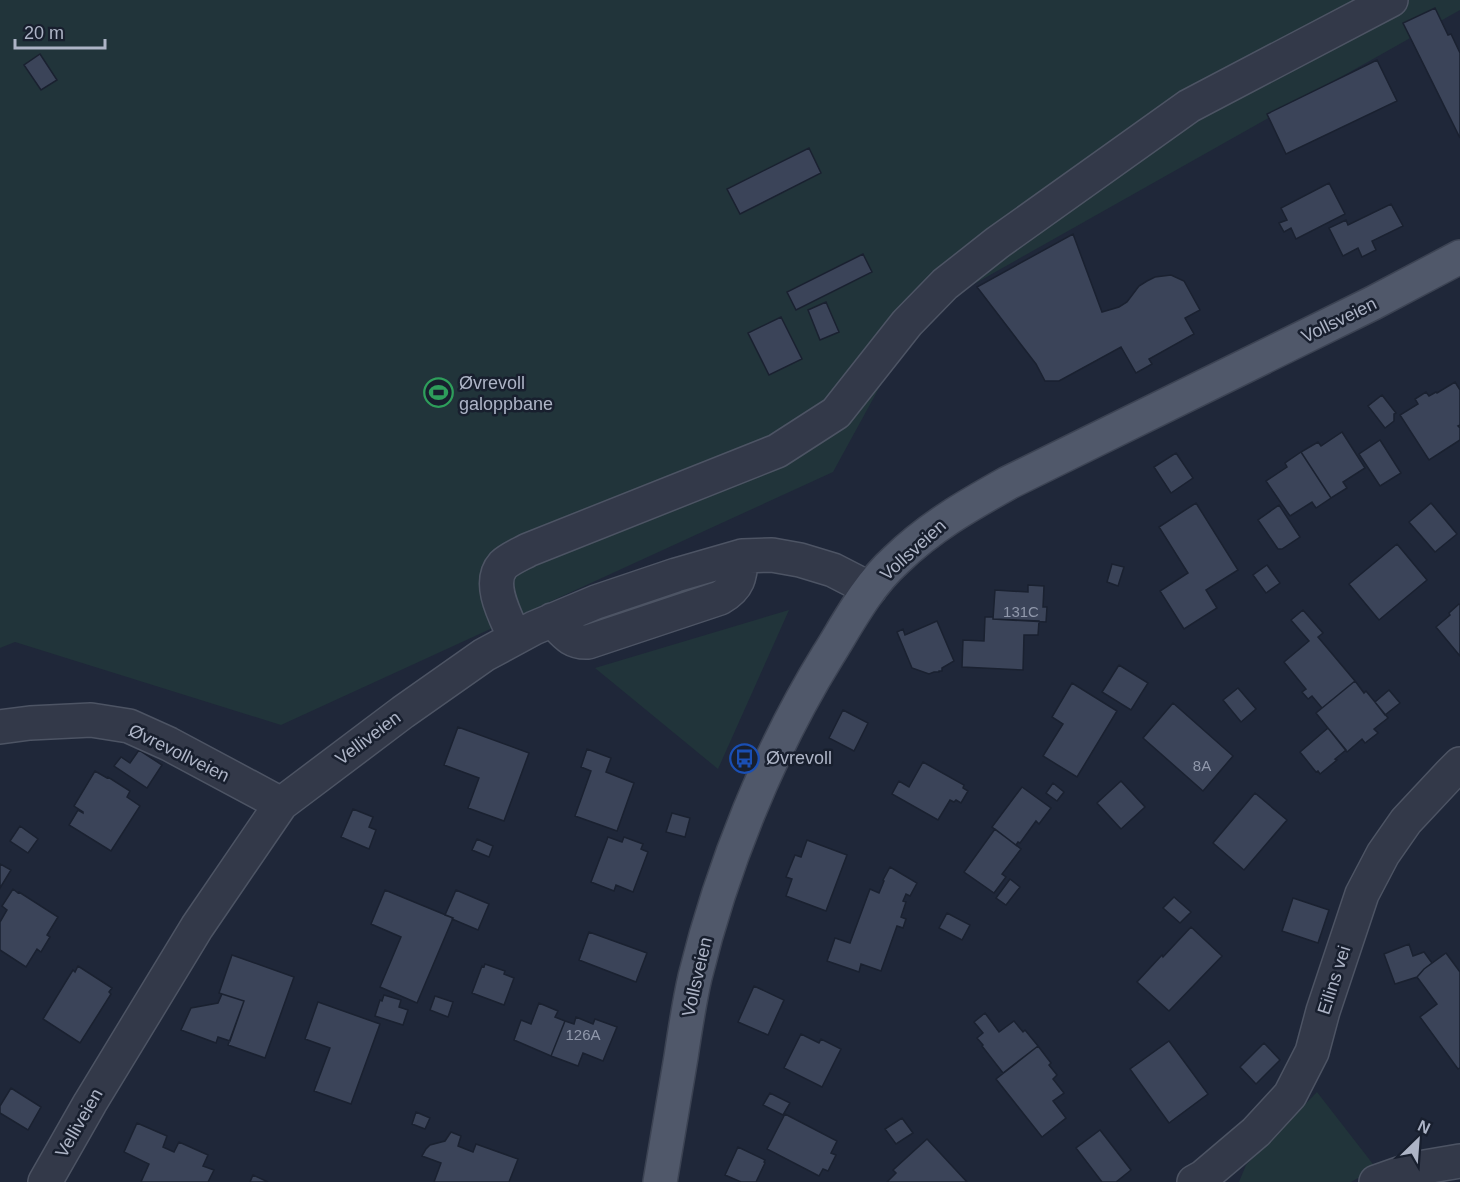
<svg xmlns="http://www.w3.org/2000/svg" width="1460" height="1182" font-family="Helvetica,sans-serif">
  <rect width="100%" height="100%" fill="#1f2739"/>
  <path fill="#21343a" d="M0,0H1460V10L919,315L833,472L281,725L15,642L0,648Z
    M789,610L718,769L595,668Z
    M1317,1092L1376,1168L1351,1182H1239L1246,1165Z"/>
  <path fill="#3b4459" stroke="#1a2130" stroke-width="1.5" d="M1435,8L1448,35L1451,34L1460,53V138L1403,23Z
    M40,54L57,80L41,90L24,65Z
    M1377,60L1397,101L1286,154L1267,114Z
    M809,148L821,173L740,214L727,189Z
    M1329,183L1345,214L1296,239L1291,228L1284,232L1279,223L1287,220L1281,208Z
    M1391,204L1403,226L1372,241L1376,250L1362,257L1358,248L1343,256L1329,228L1346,220L1348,225Z
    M1073,234L1102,312L1119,307L1127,302L1139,286L1147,281L1155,277L1171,275L1184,281L1200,310L1185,318L1194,334L1149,359L1152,364L1136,373L1121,347L1059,381H1045L1036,364L977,287Z
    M863,254L872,272L796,310L787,292Z
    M826,302L839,332L820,340L808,310Z
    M781,317L802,359L769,375L748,333Z
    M1455,382L1460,390V425L1458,426L1460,428V440L1429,460L1400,415L1418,404L1415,399L1426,392L1429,396L1436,392L1437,393Z
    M1382,395L1396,413L1394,414V421L1385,428L1368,406Z
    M1342,432L1365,468L1343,482L1347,488L1331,498L1301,452L1318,442L1321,446Z
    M1380,440L1401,473L1380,486L1359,454Z
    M1301,452L1331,498L1316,508L1312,502L1290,516L1266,481L1287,467L1285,463Z
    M1176,453L1193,478L1171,493L1154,467Z
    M1196,503L1238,570L1206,590L1217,608L1184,629L1160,591L1188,573L1159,527Z
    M1431,503L1457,534L1435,552L1409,522Z
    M1279,505L1300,537L1282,549H1278L1258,520Z
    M1397,544L1427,580L1379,620L1349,584Z
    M1112,564L1124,567L1118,586L1107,582Z
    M1267,565L1280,583L1266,593L1253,575Z
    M1028,585L1044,586L1043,607H1047L1046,622L993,619L995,590L1028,592Z
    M1459,604L1460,605V656L1436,627L1450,615L1449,613Z
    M1303,610L1323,633L1318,637L1355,681L1322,708L1312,696L1308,699L1302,692L1306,689L1284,662L1309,641L1291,620Z
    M985,617H993V619L1039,621L1038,635H1024L1023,670L962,667L963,640L984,641Z
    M937,621L954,661L942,668V671H939V672H934L929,674L912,668L897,632L903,629L905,635Z
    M1119,665L1148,683L1131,710L1102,692Z
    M1355,681L1364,693L1366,691L1388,718L1374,729L1378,733L1365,743L1362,739L1347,752L1316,713Z
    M1072,683L1117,711L1077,777L1043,756L1063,724L1052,717Z
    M1238,688L1256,709L1241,722L1223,700Z
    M1389,690L1400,703L1385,715L1375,702Z
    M1173,703L1233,756L1203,791L1143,738Z
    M843,710L868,723L854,751L829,738Z
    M458,727L529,753L504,821L468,808L479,778L444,765Z
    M1328,728L1346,750L1335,759L1337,760L1320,774L1318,771L1316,772L1300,752Z
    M587,749L611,758L606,772L634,783L617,831L575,816L591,771L581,767Z
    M139,750L162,765L147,788L114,766L121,757L130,763Z
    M923,762L964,785L963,788L968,791L961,803L956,800L954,802L950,800L938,820L892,794L899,781L909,787Z
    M95,771L107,778L108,777L130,791L127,797L140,806L111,851L69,825L78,810L83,813V812L74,806Z
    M1121,781L1145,807L1121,829L1097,803Z
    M1053,783L1064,792L1057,801L1046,793Z
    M1022,787L1051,808L1039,824L1036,821L1020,843L1018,842L1016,845L992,827Z
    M1255,793L1287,820L1244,870L1213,843Z
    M353,809L373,817L369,827L376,830L369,849L341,837Z
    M672,813L690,818L685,837L666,832Z
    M20,826L38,839L28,853L10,841Z
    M995,829L1021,849L1002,874L1006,877L994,893L964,872Z
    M608,837L622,842L624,837L643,844L641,849L648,852L633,892L616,885L614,891L591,882Z
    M477,839L493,846L489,857L472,850Z
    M807,840L847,855L826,911L786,896L792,879L786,877L795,855L801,857Z
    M0,864L11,870L0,888Z
    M890,867L917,883L910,896L906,894L903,901L906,902L901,917L906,919L903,928L897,926L881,971L861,964L859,972L827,961L835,938L850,943L870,889L879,893L884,881L883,880Z
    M1010,879L1020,887L1006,905L996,898Z
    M13,889L18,893L19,892L58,917L47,935L50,937L41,952L37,949L26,967L0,950V922L7,910L2,906Z
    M385,890L453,918L417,1003L380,987L401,937L371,924Z
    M456,890L489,904L478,930L452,919L453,918L445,915Z
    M1174,897L1191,912L1180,923L1163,908Z
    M1293,898L1329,910L1318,943L1282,931Z
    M947,913L970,925L962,940L939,928Z
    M1191,927L1222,956L1169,1011L1137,982L1162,955L1163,957Z
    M589,932L647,953L636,982L579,960Z
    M1409,944L1413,956L1424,952L1432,963L1424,969L1417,977L1395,984L1384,954Z
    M1446,953L1460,972V1068L1458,1069L1420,1017L1437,1004L1417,977L1424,969Z
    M232,955L294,977L265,1058L228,1045L244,1001L219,993Z
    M485,964L505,971L504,974L514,978L504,1005L472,993L482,966L484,967Z
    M78,966L112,988L109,992L111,994L80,1043L43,1019L73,970L75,972Z
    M754,986L784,1000L768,1035L738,1022Z
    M222,994L244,1001L230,1041L218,1037L216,1043L181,1030L191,1008L218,1003Z
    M384,995L401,1000L399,1007L408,1010L403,1025L375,1016L380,1000L382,1001Z
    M435,996L453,1002L448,1017L430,1010Z
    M318,1002L380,1024L351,1104L314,1091L330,1048L305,1039Z
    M539,1003L558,1011L555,1017L565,1021L551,1056L514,1040L521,1020L531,1024Z
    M985,1013L999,1032L1014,1021L1023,1032L1025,1030L1038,1046L1003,1073L982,1046L983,1045L977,1038L983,1033L974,1022Z
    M576,1017L593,1024L595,1019L617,1027L603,1061L583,1053L578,1066L551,1056L565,1021L574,1024Z
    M801,1034L819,1043L821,1039L841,1049L822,1087L784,1068Z
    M1169,1041L1208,1094L1169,1123L1130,1069Z
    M1264,1043L1280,1060L1256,1084L1240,1067Z
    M1038,1046L1051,1063L1049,1065L1057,1075L1053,1079L1064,1093L1053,1101L1066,1118L1042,1137L996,1079Z
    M11,1088L41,1107L28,1130L0,1113V1106Z
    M770,1093L790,1103L783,1115L763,1105Z
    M416,1112L430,1118L425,1129L412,1124Z
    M785,1114L837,1141L831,1153L836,1155L828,1171L823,1169L819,1176L767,1149Z
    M902,1118L913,1133L896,1144L885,1129Z
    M137,1123L167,1136L163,1147L174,1152L179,1142L208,1155L203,1166L214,1170L208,1182H141L149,1164L124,1152Z
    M1100,1130L1131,1170L1116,1182H1102L1076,1148Z
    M451,1132L461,1136L458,1146L473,1152L476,1144L518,1159L509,1182H434L441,1163L422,1156L426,1149L430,1145L445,1141Z
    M927,1139L967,1182H887L896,1173L893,1170Z
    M738,1147L765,1160L764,1162L765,1163L756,1182H741L725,1175Z
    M253,1175L268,1182H250Z"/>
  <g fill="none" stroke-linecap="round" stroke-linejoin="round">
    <defs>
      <path id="minor" d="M552,620C564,632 570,643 588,642L720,598C739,587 740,577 742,556
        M515,638C507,619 486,584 503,565C509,559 521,554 528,550L777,451L836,413L907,323L945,284L997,243L1189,106L1391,0
        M0,727L30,723L91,720L129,726L169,744L281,804
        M45,1182L90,1103L197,927L281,804L403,712L484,655L534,628L596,602L676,575L742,556L772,555L800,560L833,570L870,589
        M1194,1182L1203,1177L1256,1132L1290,1095L1312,1052L1323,1011L1362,894L1383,854L1406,821L1449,775L1460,764
        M1376,1182L1413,1169L1460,1161"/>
      <path id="major" d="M660,1182C667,1140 674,1099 681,1057C685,1030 689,1003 695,977C722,867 768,752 828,655C848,623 867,586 896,560C930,527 967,506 1008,483L1373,303L1460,257"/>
    </defs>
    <use href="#minor" stroke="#4d5464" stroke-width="36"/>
    <use href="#major" stroke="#3c4353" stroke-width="36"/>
    <use href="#minor" stroke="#333949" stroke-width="33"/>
    <use href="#major" stroke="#50586a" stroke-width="33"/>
  </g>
  <defs>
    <symbol id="stadium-ring" viewBox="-11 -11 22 22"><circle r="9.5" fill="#181f2e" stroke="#2e9e5b" stroke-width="1.5"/><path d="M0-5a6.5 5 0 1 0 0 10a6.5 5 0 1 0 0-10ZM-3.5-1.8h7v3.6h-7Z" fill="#2e9e5b"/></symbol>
    <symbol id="bus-ring" viewBox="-11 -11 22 22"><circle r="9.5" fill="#181f2e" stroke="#1a4fb4" stroke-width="1.5"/><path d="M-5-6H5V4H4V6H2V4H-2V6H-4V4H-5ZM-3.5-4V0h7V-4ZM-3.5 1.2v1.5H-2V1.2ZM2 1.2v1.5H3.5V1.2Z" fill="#1a4fb4"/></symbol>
  </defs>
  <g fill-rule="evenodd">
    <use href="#stadium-ring" x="422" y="376" width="33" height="33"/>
    <use href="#bus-ring" x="728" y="742" width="33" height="33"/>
  </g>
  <g text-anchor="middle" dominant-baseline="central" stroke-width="5" stroke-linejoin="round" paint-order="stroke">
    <g font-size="15" fill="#9098ab">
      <text x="1021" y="611">131C</text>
      <text x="1202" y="765">8A</text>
      <text x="583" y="1034">126A</text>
    </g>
    <g font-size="18" fill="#adb4c6" stroke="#181f2e">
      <text transform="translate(1339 320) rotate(-26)">Vollsveien</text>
      <text transform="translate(913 550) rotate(-42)">Vollsveien</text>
      <text transform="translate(368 738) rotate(-37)">Velliveien</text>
      <text transform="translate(179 753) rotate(26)">Øvrevollveien</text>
      <text transform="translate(697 977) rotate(-77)">Vollsveien</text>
      <text transform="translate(1334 980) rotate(-72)">Eilins vei</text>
      <text transform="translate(79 1123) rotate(-60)">Velliveien</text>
    </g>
    <g font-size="18" fill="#adb4c6" stroke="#181f2e" text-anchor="start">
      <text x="459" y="383">Øvrevoll<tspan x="459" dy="21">galoppbane</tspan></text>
      <text x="766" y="758">Øvrevoll</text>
    </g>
  </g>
  <g transform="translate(1418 1140) rotate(25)" stroke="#181f2e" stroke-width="4.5" paint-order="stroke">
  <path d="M0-4.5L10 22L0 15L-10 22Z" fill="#adb4c6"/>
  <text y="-9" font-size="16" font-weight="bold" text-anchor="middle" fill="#adb4c6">N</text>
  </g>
  <path d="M15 39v9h90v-9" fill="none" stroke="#adb4c6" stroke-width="3"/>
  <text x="24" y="39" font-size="18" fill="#adb4c6" stroke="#181f2e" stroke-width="4.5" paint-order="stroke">20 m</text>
</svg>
